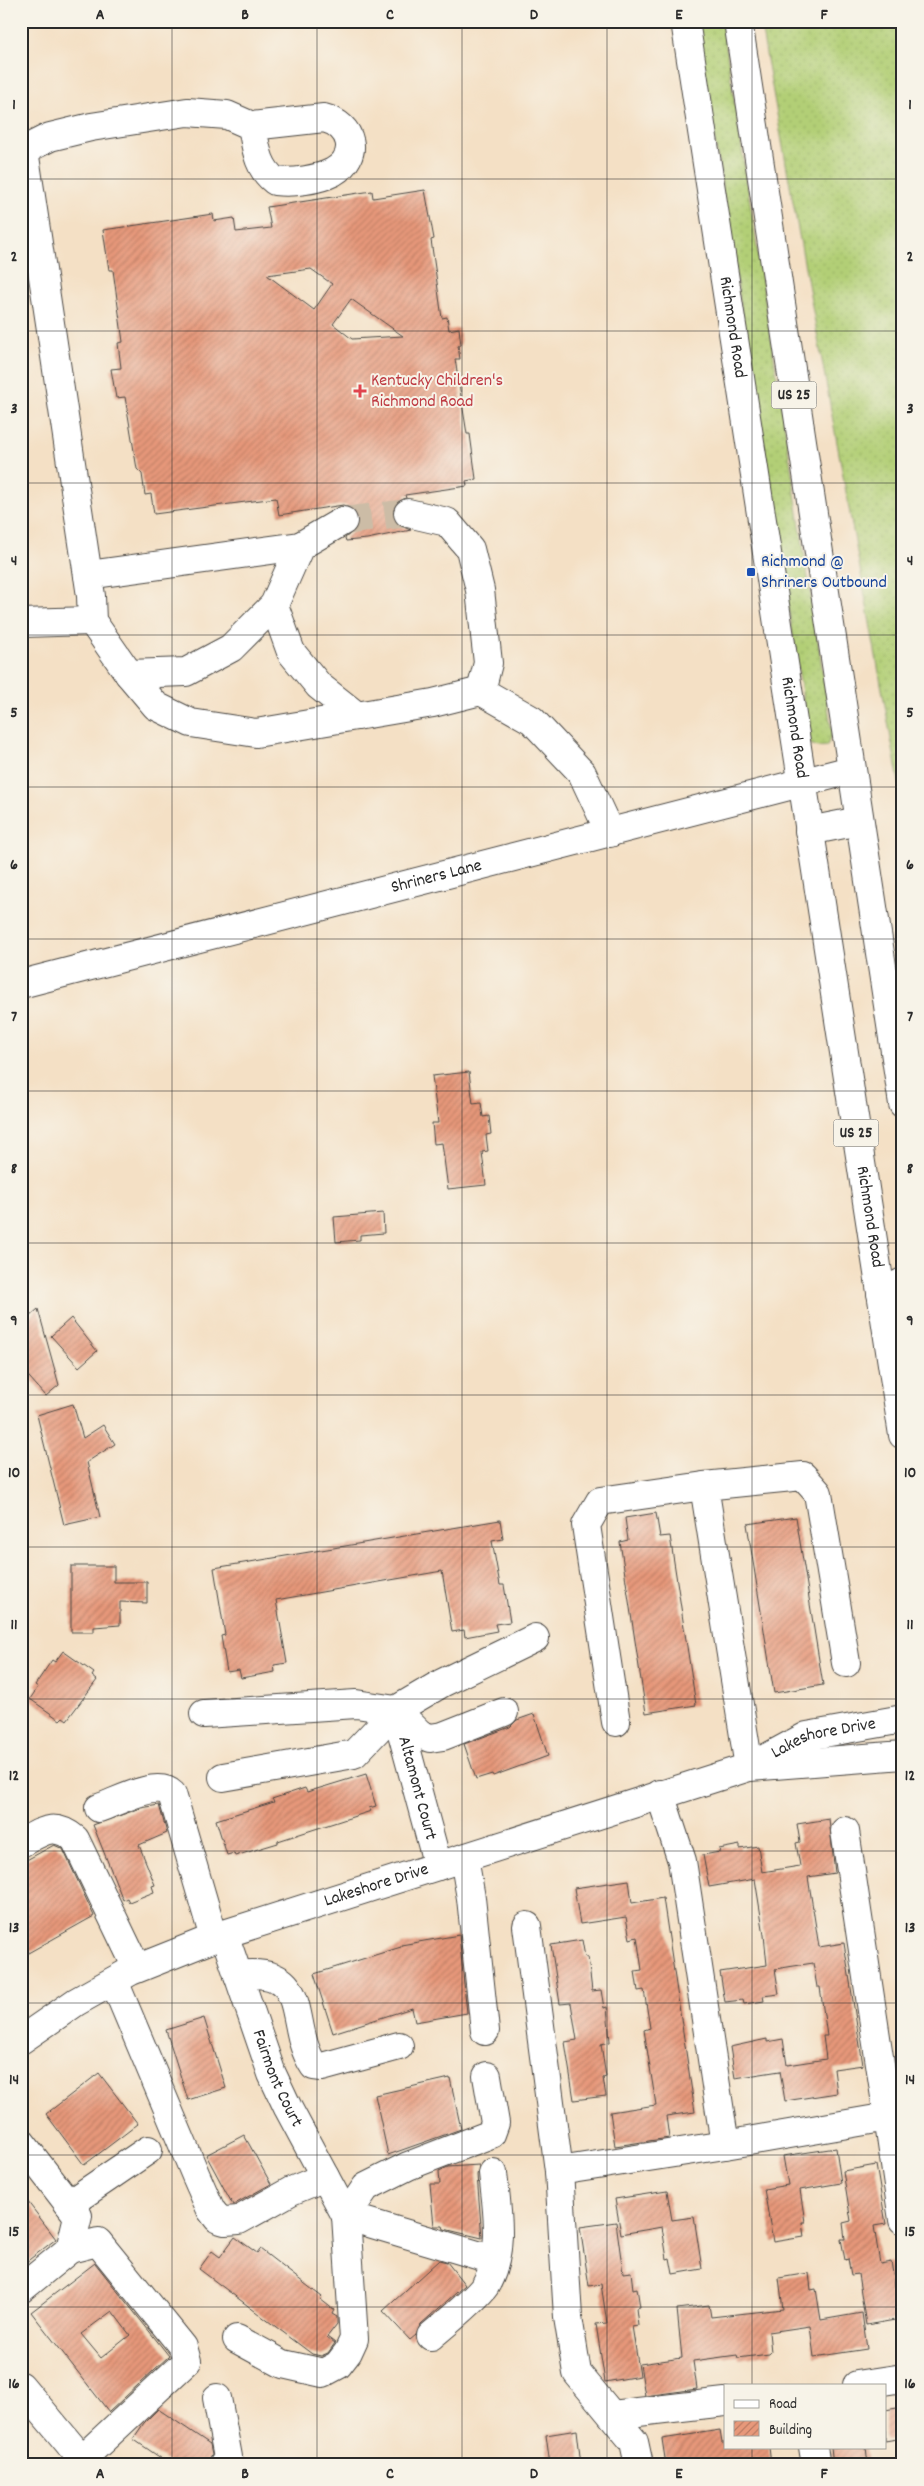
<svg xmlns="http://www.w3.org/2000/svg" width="924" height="2486" font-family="Dekko,sans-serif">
  <defs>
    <pattern id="grass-dots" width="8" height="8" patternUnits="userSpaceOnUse" patternTransform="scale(1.25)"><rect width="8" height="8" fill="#b2cf76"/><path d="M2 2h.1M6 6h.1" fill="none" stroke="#99b266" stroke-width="1.8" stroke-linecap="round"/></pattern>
    <pattern id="building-hatch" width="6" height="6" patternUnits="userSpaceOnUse" patternTransform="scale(1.25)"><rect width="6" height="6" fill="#e7987a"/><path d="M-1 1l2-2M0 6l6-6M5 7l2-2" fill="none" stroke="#bb7c64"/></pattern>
  </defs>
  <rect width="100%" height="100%" fill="#f7f3e8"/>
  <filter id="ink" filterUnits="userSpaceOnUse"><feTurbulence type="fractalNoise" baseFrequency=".02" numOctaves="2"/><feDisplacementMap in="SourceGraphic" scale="10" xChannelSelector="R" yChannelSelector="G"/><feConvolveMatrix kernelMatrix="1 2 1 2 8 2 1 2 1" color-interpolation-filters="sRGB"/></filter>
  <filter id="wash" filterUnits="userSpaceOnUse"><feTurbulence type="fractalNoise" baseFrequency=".0096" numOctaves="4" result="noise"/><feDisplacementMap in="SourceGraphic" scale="20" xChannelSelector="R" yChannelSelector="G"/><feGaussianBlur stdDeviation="1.12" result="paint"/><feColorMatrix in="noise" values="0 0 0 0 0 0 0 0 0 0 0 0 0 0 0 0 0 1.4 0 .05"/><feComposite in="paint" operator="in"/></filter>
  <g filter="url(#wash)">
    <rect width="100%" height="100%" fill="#f4e0c5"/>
    <path fill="url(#grass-dots)" stroke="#6e7d50" d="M696,21H722L832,733L827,746L818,747L810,744Z
      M760,21H903V804Z"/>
    <g id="blocks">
      <path fill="url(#building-hatch)" fill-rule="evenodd" d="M425,190L434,239L431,240L442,318L447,317L449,330L459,328L461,345L458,346L460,359H455L467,434H470L476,479L466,481L467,486L405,495L406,498L396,503L393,510V517L398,525L411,530L367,539L346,541L345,538L356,529L359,520L357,514L351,508L343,505L279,515L276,498L154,514L151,494L145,495L142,474L137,469L125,397L116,398L111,369L121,368L118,343L123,342L113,270H109L103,230L213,214L214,221L234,218L236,232L271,228L267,207L372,191L373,198ZM311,269L332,284L314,310L267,275ZM351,299L403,336L352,339L333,324Z
        M469,1072L473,1104L481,1103L483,1117L489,1116L491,1134L486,1135L488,1151L482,1152L486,1185L448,1189L442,1143L434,1144L432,1123H438L432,1076Z
        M383,1213L384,1233L360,1235V1240L336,1242L334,1217Z
        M38,1309L59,1385L46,1396L21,1368V1324Z
        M71,1318L97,1351L79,1367L51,1336Z
        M73,1404L83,1438L103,1425L115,1444L87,1462L100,1517L64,1525L37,1415Z
        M656,1513L660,1537L670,1536L696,1705L646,1713L620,1542L628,1540L625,1518Z
        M796,1517L823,1685L774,1693L747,1524Z
        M500,1520L503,1539L492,1541L500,1585H504L510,1622L495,1624L497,1631L465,1637L464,1630L452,1632L442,1571L276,1600L287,1663L274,1665L275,1672L241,1678L239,1670L227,1672L221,1636L225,1635L214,1568Z
        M71,1566H114V1582H147V1603L120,1602V1625L94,1627V1632H71Z
        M63,1651L94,1673L92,1676L97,1680L67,1720L63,1717L60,1720L30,1699L38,1687L35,1685L52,1660L55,1662Z
        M534,1714L548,1756L493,1776L492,1774L476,1779L464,1744L510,1727L517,1720Z
        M366,1774L376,1806L369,1808L371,1811L278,1841V1843L235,1856L234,1853L227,1855L216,1820L274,1802L272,1799L305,1788L307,1792Z
        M159,1805L167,1833L139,1845L155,1885L152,1886L154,1892L129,1902L127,1898L123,1900L93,1825L141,1808Z
        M829,1819L835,1873L808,1877L819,1947L844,1943L863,2065L834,2069L837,2093L785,2101L780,2071L735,2078L730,2047L767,2039V2042L783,2039L787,2065L826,2059L823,2036H827L820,1987H817L813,1963L775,1969L779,1994L763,1996L764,2001L744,2004L743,2000L725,2002L720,1972L767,1965L764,1935L755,1879L709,1887L703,1855L720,1852L719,1849L740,1845V1849L758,1846L762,1872L800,1866L796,1843L800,1842L797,1824Z
        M54,1845L63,1849L94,1916L21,1957V1863Z
        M629,1880L632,1903L663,1898L695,2112L666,2116L669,2138L615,2146L610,2112L656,2105L644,2030L650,2028L644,1990L638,1991L635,1971L642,1970L637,1937L630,1939L626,1917L580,1924L574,1888Z
        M459,1935L467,2013L415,2022L412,2008L333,2033L314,1974L401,1947V1945Z
        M582,1940L585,1957H588L592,1991L601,1990L604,2008L607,2007L610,2042L601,2044L606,2077L603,2078L606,2096L574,2100L565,2042L577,2040L571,2003L560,2004L551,1945Z
        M204,2018L226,2088L188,2100L166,2030Z
        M99,2073L138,2124L84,2165L46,2114Z
        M450,2078L461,2129L388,2155L375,2095Z
        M244,2135L271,2184L233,2205L206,2155Z
        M836,2148L841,2183L800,2190L805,2222H802L804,2237L773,2242L764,2189L788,2185L783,2156Z
        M479,2165L477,2175L482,2238L444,2229L443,2226H434L430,2184H440L439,2171L448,2167Z
        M876,2165L886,2224L874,2226L880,2264L891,2262L901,2319L866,2325L858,2274L851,2275L848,2259L845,2260L841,2239H845L843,2223L851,2221L843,2171Z
        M667,2191L672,2220L694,2217L702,2269L673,2274L670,2258L667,2259L662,2227L621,2234L615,2199Z
        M21,2193L56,2239L21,2266Z
        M616,2222L623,2273L631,2272L633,2289L637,2288L640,2307L636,2308L638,2325L632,2326L640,2376L605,2382L596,2324L607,2323L601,2284L589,2286L580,2227Z
        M235,2237L257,2253L260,2249L322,2297L320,2299L334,2310L332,2314L337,2317V2324L327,2337L335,2343L328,2353L321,2356L312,2354L199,2269L212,2251L220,2257Z
        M439,2260L447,2262L465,2285L421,2324L416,2335L410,2340L383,2311Z
        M95,2263L169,2356L109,2412L31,2312ZM112,2311L130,2335L101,2358L81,2334Z
        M809,2273L811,2290L816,2289L821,2320L862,2313L867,2349L814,2357L810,2326L769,2332L771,2352L769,2354L738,2358L737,2355L693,2361L697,2389L645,2396L640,2364L682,2358L677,2309L709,2305L711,2317L783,2309L779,2278Z
        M903,2407V2438L885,2441V2410Z
        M158,2409L210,2444L212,2454L207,2465H171L133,2439L144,2423Z
        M577,2430L581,2465H550L546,2435Z
        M720,2430L722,2442H725V2447H769L771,2465H666L662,2439Z
        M831,2447H866L868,2465H833Z"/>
    </g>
  </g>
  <g filter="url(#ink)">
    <use href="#blocks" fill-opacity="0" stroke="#494642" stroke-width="1"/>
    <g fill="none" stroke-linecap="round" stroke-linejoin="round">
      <path stroke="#ccbca6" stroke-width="28" stroke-dasharray="28 14" stroke-linecap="butt" d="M343,521L408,513"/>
      <defs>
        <g id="minor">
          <path d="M21,149L24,150L91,596L92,621L129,674L156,706L191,723L256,733L433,703L481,691L532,720L582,773L610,833"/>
          <path d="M24,150L50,137L91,127L187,112L227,115L252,126L324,118C352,125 361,156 333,172C317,180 293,183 275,181C257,167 256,147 252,126"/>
          <path d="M408,513L447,522L470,549L480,590L488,663L481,691"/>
          <path d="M88,575L300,546"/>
          <path d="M274,605L291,652L319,686L357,716"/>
          <path d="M21,623L92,621"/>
          <path d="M129,674L186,672L231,648L274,605L300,546L343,521"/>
          <path d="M809,831L859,821"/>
          <path id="s1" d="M21,984L851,770"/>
          <path d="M881,1293L903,1282"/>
          <path id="s2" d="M396,1711L438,1866"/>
          <path d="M204,1714L356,1704L396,1710L420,1734L430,1738L443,1736L504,1712"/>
          <path d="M616,1722L586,1525L600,1501L704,1486"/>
          <path id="s3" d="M759,1762L807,1736L903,1719"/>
          <path d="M749,1767L704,1486L803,1476L818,1493L846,1663"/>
          <path d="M223,1777L354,1754L396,1710L442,1683L535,1638"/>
          <path d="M660,1794L682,1861L725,2145L888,2117L845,1831"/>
          <path d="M99,1808C117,1802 157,1779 172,1794L214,1938"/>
          <path d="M21,1843C42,1832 53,1821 75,1839L137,1968"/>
          <path d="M464,1858L471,1898L485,2031"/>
          <path d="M527,1926L559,2171L725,2145"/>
          <path id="s4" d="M224,1934L272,2074L288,2108L346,2216"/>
          <path d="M238,1975C314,1965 286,2025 314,2066L322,2067L399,2046"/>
          <path d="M114,1981L196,2176L211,2210L218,2219L225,2221L239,2220L291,2191L325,2177"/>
          <path id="s5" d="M21,2040L76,2002L131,1971L224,1934L749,1767L903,1755"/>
          <path d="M888,2117L903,2220"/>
          <path d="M21,2142L78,2216L70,2249"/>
          <path d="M559,2171L568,2317L577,2373L634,2442L639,2465"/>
          <path d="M69,2204L148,2150"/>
          <path d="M346,2216L494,2260"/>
          <path d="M21,2289L70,2249L98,2242L183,2347L187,2361L82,2459"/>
          <path d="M431,2336C444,2325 477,2298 485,2286C505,2253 497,2209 493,2173"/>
          <path d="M237,2339L283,2364L323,2373L338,2365L348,2352L354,2339L346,2216L366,2187L408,2166L491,2134L495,2123L487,2076"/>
          <path d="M857,2385L903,2378"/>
          <path d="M21,2386L87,2465"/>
          <path d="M217,2398L228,2457L223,2465"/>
          <path d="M612,2415L725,2402"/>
          <path d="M813,2447L816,2465"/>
        </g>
        <g id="major">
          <path id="s6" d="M685,21L903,1435"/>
          <path d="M738,21L903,1104"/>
        </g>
      </defs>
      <use href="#minor" stroke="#494642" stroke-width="30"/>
      <use href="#major" stroke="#494642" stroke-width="30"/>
      <use href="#minor" stroke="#fff" stroke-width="28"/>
      <use href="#major" stroke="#fff" stroke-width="28"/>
    </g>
  </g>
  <path fill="none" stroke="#2b2b2b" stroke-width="1" stroke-opacity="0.55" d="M172,21V2465M317,21V2465M462,21V2465M607,21V2465M752,21V2385M21,179H903M21,331H903M21,483H903M21,635H903M21,787H903M21,939H903M21,1091H903M21,1243H903M21,1395H903M21,1547H903M21,1699H903M21,1851H903M21,2003H903M21,2155H903M21,2307H903M752,2447V2465"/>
  <path fill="#e0444e" stroke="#f7f3e8" stroke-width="2" d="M357.5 383.5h5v5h5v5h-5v5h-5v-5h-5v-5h5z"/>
  <rect fill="#1a4fb4" stroke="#f7f3e8" stroke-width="2" x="746" y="567" width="10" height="10" rx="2.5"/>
  <g text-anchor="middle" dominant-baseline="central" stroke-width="4" stroke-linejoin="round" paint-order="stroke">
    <g fill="#f7f3e8" stroke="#686764" stroke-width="1">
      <rect x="771.5" y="381.5" width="45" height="27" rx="4"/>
      <rect x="833.5" y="1119.5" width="45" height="27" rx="4"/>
    </g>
    <g font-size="16" font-weight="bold" fill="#2b2b2b">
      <text x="794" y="395">US 25</text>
      <text x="856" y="1133">US 25</text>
    </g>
    <g font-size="18" fill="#2b2b2b" stroke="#f7f3e8">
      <text stroke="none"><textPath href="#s6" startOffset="310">Richmond Road</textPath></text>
      <text stroke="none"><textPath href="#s6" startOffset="715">Richmond Road</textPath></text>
      <text stroke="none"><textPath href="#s1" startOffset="429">Shriners Lane</textPath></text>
      <text stroke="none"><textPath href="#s6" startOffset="1210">Richmond Road</textPath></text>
      <text stroke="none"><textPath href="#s3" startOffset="70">Lakeshore Drive</textPath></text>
      <text stroke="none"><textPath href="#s2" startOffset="80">Altamont Court</textPath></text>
      <text stroke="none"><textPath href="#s5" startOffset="390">Lakeshore Drive</textPath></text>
      <text stroke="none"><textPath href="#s4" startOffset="154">Fairmont Court</textPath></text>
    </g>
    <g font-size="18" fill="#be3a42" stroke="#f7f3e8" text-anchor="start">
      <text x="371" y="381">Kentucky Children's<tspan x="371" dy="21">Richmond Road</tspan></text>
    </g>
    <g font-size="18" fill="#164399" stroke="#f7f3e8" text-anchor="start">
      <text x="761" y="562">Richmond @<tspan x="761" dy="21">Shriners Outbound</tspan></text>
    </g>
  </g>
  <rect width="924" height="2486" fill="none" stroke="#f7f3e8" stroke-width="55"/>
  <rect x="724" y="2384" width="162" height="65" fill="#f7f3e8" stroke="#a5a39c"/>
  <rect x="734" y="2400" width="25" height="8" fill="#ffffff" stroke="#a5a39c"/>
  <text x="769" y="2408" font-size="15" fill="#2b2b2b">Road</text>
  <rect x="734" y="2421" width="25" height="15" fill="url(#building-hatch)" stroke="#a5a39c"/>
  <text x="769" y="2434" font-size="15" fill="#2b2b2b">Building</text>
  <rect x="28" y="28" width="868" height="2430" fill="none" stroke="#2b2b2b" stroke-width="2"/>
  <g font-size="16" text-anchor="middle" font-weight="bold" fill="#2b2b2b">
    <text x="100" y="19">A</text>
    <text x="245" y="19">B</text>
    <text x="390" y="19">C</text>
    <text x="534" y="19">D</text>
    <text x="679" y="19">E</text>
    <text x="824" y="19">F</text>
    <text x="14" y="109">1</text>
    <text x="910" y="109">1</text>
    <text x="14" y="261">2</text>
    <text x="910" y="261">2</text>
    <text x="14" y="413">3</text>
    <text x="910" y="413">3</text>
    <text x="14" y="565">4</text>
    <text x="910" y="565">4</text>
    <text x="14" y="717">5</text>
    <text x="910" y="717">5</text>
    <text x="14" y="869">6</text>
    <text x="910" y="869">6</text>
    <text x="14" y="1021">7</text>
    <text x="910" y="1021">7</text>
    <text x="14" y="1173">8</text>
    <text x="910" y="1173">8</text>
    <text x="14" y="1325">9</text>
    <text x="910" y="1325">9</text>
    <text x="14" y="1477">10</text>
    <text x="910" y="1477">10</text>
    <text x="14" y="1629">11</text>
    <text x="910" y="1629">11</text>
    <text x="14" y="1780">12</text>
    <text x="910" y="1780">12</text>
    <text x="14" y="1932">13</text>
    <text x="910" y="1932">13</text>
    <text x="14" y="2084">14</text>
    <text x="910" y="2084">14</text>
    <text x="14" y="2236">15</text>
    <text x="910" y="2236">15</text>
    <text x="14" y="2388">16</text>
    <text x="910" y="2388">16</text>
    <text x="100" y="2478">A</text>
    <text x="245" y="2478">B</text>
    <text x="390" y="2478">C</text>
    <text x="534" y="2478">D</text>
    <text x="679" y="2478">E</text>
    <text x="824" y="2478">F</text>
  </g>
</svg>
